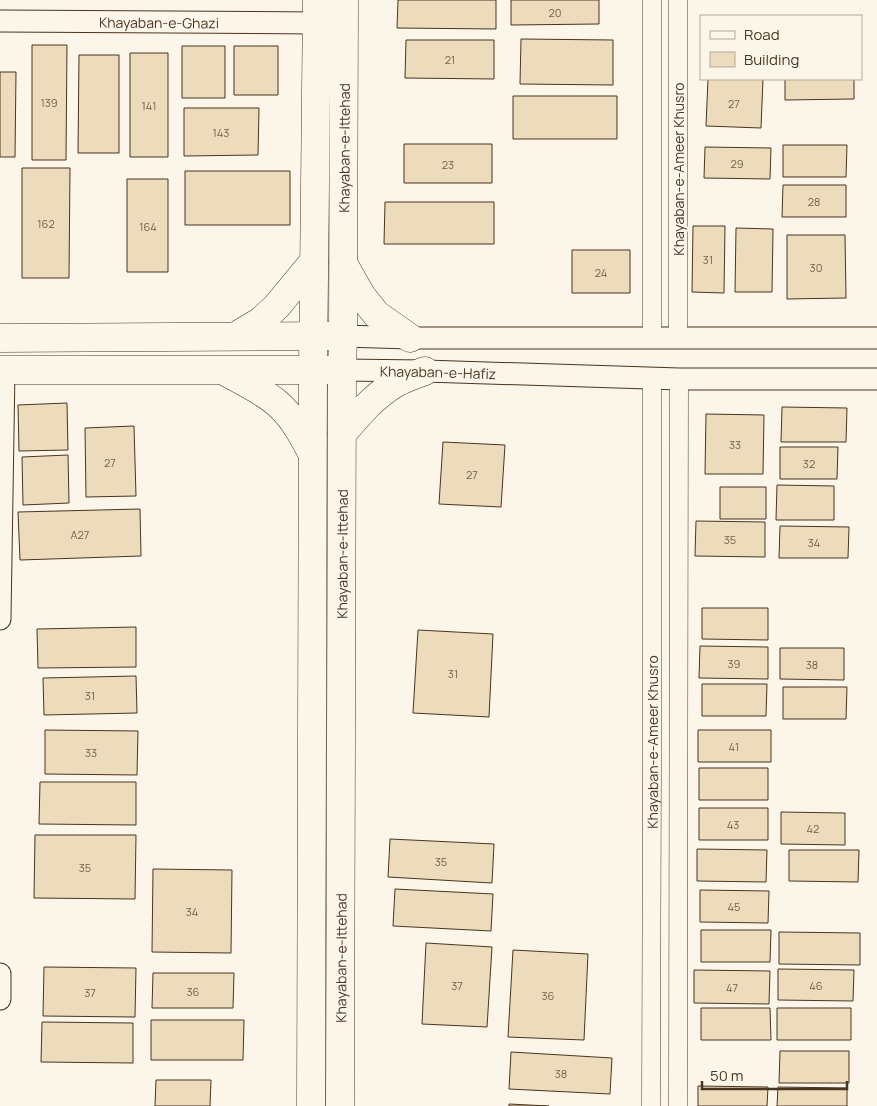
<svg xmlns="http://www.w3.org/2000/svg" width="877" height="1106" font-family="Manrope,sans-serif">
  <rect width="100%" height="100%" fill="#fbf6e9"/>
  <path fill="#ecdcbc" stroke="#4a3520" d="M398,0H496V29L397,28Z
    M511,0H599V24L511,25Z
    M521,39L613,40V85L520,84Z
    M406,40H494V79L405,78Z
    M32,45H67L66,160H32Z
    M182,46H225V98H182Z
    M234,46H278V95H234Z
    M130,53H168V157H130Z
    M79,55H119V153H78Z
    M0,72H16L15,157H0Z
    M708,79H763L761,128L706,126Z
    M785,79H854V99L785,100Z
    M513,96H617V139H513Z
    M184,108H259L258,155L184,156Z
    M404,144H492V183H404Z
    M783,145H847L846,177H783Z
    M705,147L771,148L770,179L704,178Z
    M22,168H70L69,278H22Z
    M185,171H290V225H185Z
    M127,179H168V272H127Z
    M783,185H846V217H782Z
    M385,202H494V244H384Z
    M693,226H725L724,293L692,292Z
    M736,228L773,229L772,292H735Z
    M787,235H845L846,298L787,299Z
    M572,250H630V293H572Z
    M67,403L68,450L19,451L18,405Z
    M782,407L847,408L846,442H781Z
    M706,414L764,415L763,474H705Z
    M134,426L136,496L86,497L85,428Z
    M443,442L505,445L501,507L439,504Z
    M780,447H838L837,479H780Z
    M68,455L69,503L23,505L22,457Z
    M777,485L834,486V520H776Z
    M720,487H766V519H720Z
    M140,509L141,556L20,560L18,512Z
    M696,521L765,522V557L695,556Z
    M780,526L849,527L848,558H779Z
    M702,608H768V640L702,639Z
    M136,627V667L38,668L37,629Z
    M418,630L493,634L489,717L413,713Z
    M700,646L768,647V679L699,678Z
    M780,648H844V680L780,679Z
    M136,676L137,713L44,715L43,678Z
    M702,684H767L766,716H702Z
    M783,687H847L846,719H783Z
    M45,730L138,731L137,775L45,774Z
    M698,730H771V762H698Z
    M699,768H768V800H699Z
    M40,782H136V825L39,824Z
    M699,808H768V840H699Z
    M781,812L845,813V845L781,844Z
    M35,835H136L135,899L34,898Z
    M390,839L494,844L492,883L388,877Z
    M697,849L767,850L766,882L697,881Z
    M789,850H859L858,882L789,881Z
    M153,869L232,870L231,953L152,952Z
    M395,889L493,894L491,931L393,926Z
    M700,890L769,891L768,923L700,922Z
    M701,930H771L770,962H701Z
    M779,932L860,933V965L779,964Z
    M426,943L492,947L487,1027L422,1024Z
    M513,950L588,954L584,1040L508,1037Z
    M44,967L136,968L135,1017L43,1016Z
    M778,969L854,970L853,1001L778,1000Z
    M694,970L770,971L769,1004L694,1003Z
    M153,973H234L233,1008H152Z
    M701,1008H770L771,1040H701Z
    M777,1008H851V1040H777Z
    M151,1020H244L243,1060H151Z
    M42,1022L133,1023V1063L41,1062Z
    M780,1051H849V1083H779Z
    M511,1052L612,1058L610,1094L509,1089Z
    M156,1080H211L210,1106H155Z
    M698,1086L768,1087L767,1106H698Z
    M778,1087L847,1088V1106H777Z
    M509,1104L549,1106H509Z"/>
  <g fill="none" stroke-linecap="round" stroke-linejoin="round">
    <defs>
      <g id="minor">
        <path d="M678,0V338"/>
        <path d="M652,338V0"/>
        <path id="s1" d="M651,1106L652,758V378"/>
        <path d="M678,1106L679,379"/>
      </g>
      <g id="tertiary">
        <path id="s2" d="M0,21L317,23"/>
        <path d="M343,336L410,338H877"/>
        <path id="s3" d="M342,370L425,371L679,379H877"/>
        <path d="M0,619L4,370"/>
        <path d="M0,974V999"/>
      </g>
      <g id="primary">
        <path d="M344,265L361,295L376,314L410,338"/>
        <path d="M236,336L261,321L277,306L314,261"/>
        <path d="M0,338L331,336"/>
        <path d="M0,370H330"/>
        <path d="M224,371C242,381 262,390 278,404C293,417 303,436 312,453"/>
        <path d="M342,434C358,415 374,396 396,383C405,378 415,375 425,371"/>
        <path d="M311,1106L313,370L317,0"/>
        <path id="s4" d="M340,1106L342,370L343,336L344,0"/>
      </g>
    </defs>
    <use href="#minor" stroke="#4a3520" stroke-width="19"/>
    <use href="#tertiary" stroke="#4a3520" stroke-width="23"/>
    <use href="#primary" stroke="#4a3520" stroke-width="29"/>
    <use href="#minor" stroke="#fbf6e9" stroke-width="18"/>
    <use href="#tertiary" stroke="#fbf6e9" stroke-width="21"/>
    <use href="#primary" stroke="#fbf6e9" stroke-width="28"/>
  </g>
  <g text-anchor="middle" dominant-baseline="central" stroke-width="4" stroke-linejoin="round" paint-order="stroke">
    <g font-size="11" fill="#725f47">
      <text x="555" y="12">20</text>
      <text x="450" y="59">21</text>
      <text x="49" y="102">139</text>
      <text x="734" y="103">27</text>
      <text x="149" y="105">141</text>
      <text x="221" y="132">143</text>
      <text x="737" y="163">29</text>
      <text x="448" y="164">23</text>
      <text x="814" y="201">28</text>
      <text x="46" y="223">162</text>
      <text x="148" y="226">164</text>
      <text x="708" y="259">31</text>
      <text x="816" y="267">30</text>
      <text x="601" y="272">24</text>
      <text x="735" y="444">33</text>
      <text x="110" y="462">27</text>
      <text x="809" y="463">32</text>
      <text x="472" y="474">27</text>
      <text x="80" y="534">A27</text>
      <text x="730" y="539">35</text>
      <text x="814" y="542">34</text>
      <text x="734" y="663">39</text>
      <text x="812" y="664">38</text>
      <text x="453" y="673">31</text>
      <text x="90" y="695">31</text>
      <text x="734" y="746">41</text>
      <text x="91" y="752">33</text>
      <text x="733" y="824">43</text>
      <text x="813" y="828">42</text>
      <text x="441" y="861">35</text>
      <text x="85" y="867">35</text>
      <text x="734" y="906">45</text>
      <text x="192" y="911">34</text>
      <text x="457" y="985">37</text>
      <text x="816" y="985">46</text>
      <text x="732" y="987">47</text>
      <text x="193" y="991">36</text>
      <text x="90" y="992">37</text>
      <text x="548" y="995">36</text>
      <text x="561" y="1073">38</text>
    </g>
    <g font-size="14" fill="#4a3520" stroke="#fbf6e9">
      <text stroke="none"><textPath href="#s2" startOffset="159">Khayaban-e-Ghazi</textPath></text>
      <text stroke="none"><textPath href="#s4" startOffset="958">Khayaban-e-Ittehad</textPath></text>
      <text transform="translate(678 169) rotate(-90)">Khayaban-e-Ameer Khusro</text>
      <text stroke="none"><textPath href="#s3" startOffset="96">Khayaban-e-Hafiz</textPath></text>
      <text stroke="none"><textPath href="#s4" startOffset="552">Khayaban-e-Ittehad</textPath></text>
      <text stroke="none"><textPath href="#s1" startOffset="364">Khayaban-e-Ameer Khusro</textPath></text>
      <text stroke="none"><textPath href="#s4" startOffset="148">Khayaban-e-Ittehad</textPath></text>
    </g>
  </g>
  <rect x="700" y="15" width="162" height="65" fill="#fbf6e9" stroke="#b4a999"/>
  <rect x="710" y="31" width="25" height="8" fill="#fbf6e9" stroke="#b4a999"/>
  <text x="744" y="40" font-size="15" fill="#4a3520">Road</text>
  <rect x="710" y="52" width="25" height="15" fill="#ecdcbc" stroke="#b4a999"/>
  <text x="744" y="65" font-size="15" fill="#4a3520">Building</text>
  <path d="M702 1081v8h145v-8" fill="none" stroke="#4a3520" stroke-width="2.5"/>
  <text x="710" y="1081" font-size="15" fill="#4a3520" stroke="#fbf6e9" stroke-width="4" paint-order="stroke">50 m</text>
</svg>
